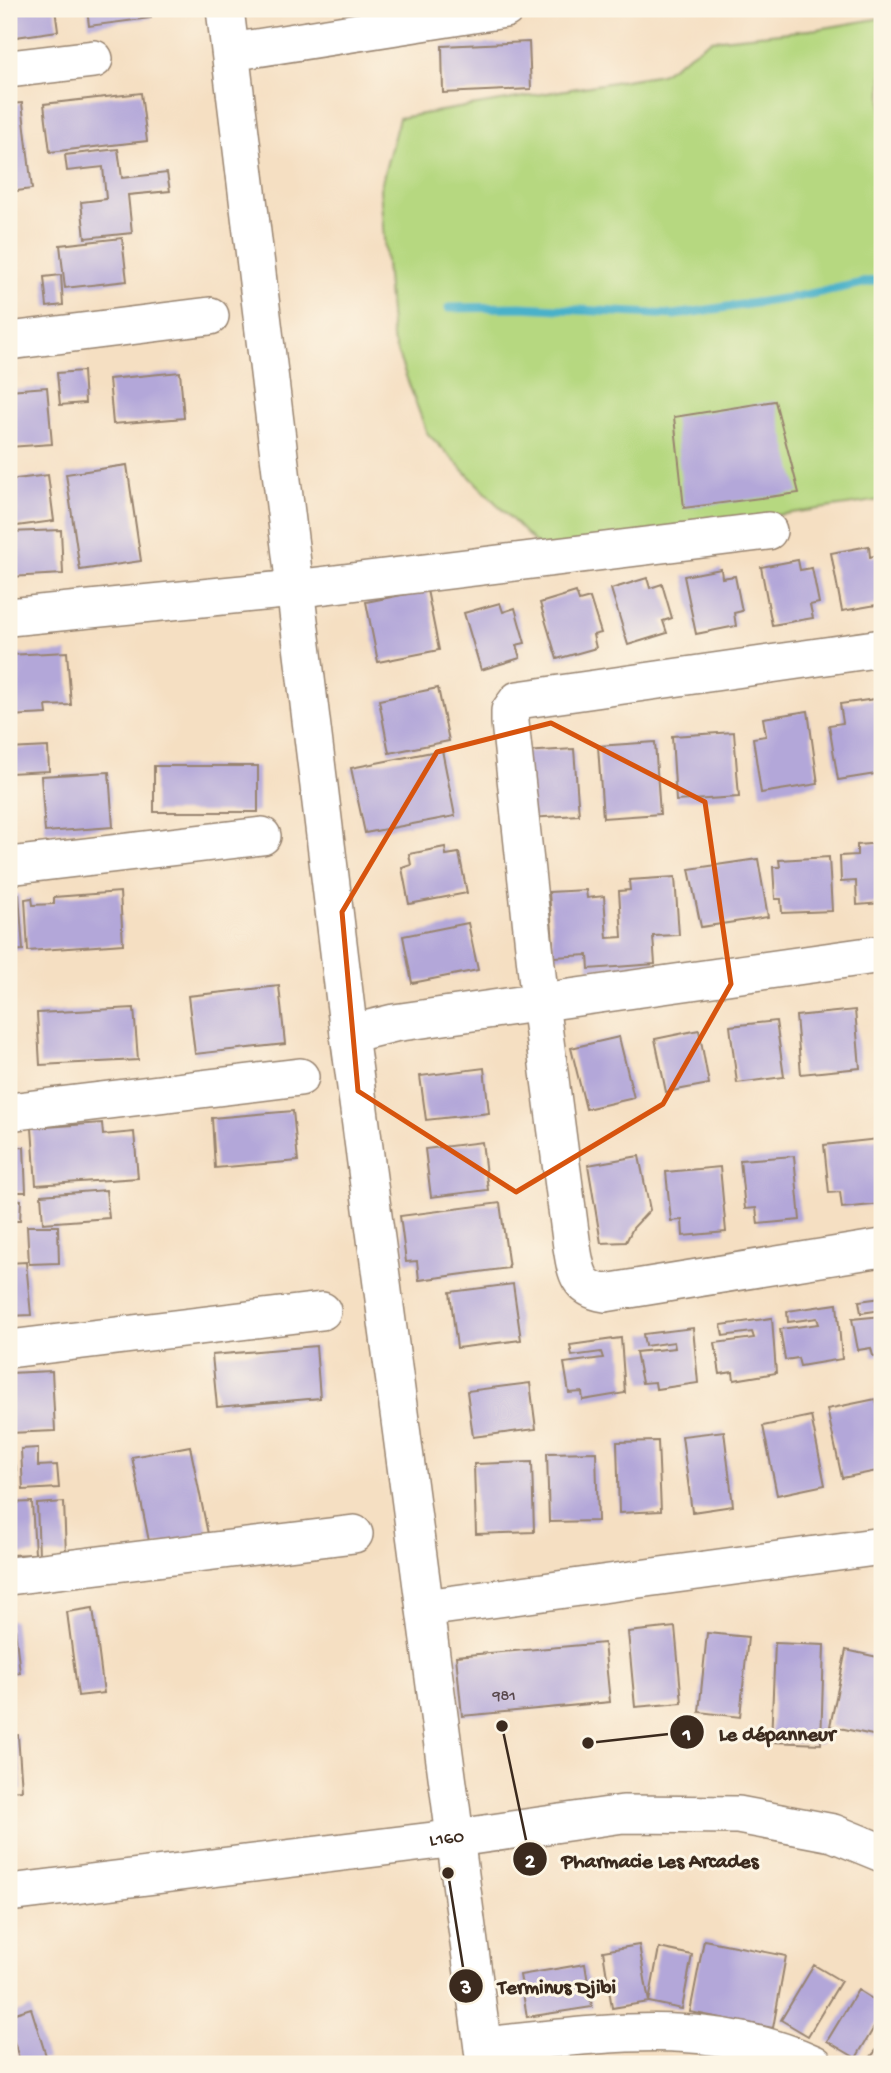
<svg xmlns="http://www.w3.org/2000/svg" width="891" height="2073" font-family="'Gochi Hand',sans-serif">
  <rect width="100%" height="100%" fill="#fcf5e5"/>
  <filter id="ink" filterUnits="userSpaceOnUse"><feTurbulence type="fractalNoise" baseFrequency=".0143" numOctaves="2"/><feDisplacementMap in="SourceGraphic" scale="14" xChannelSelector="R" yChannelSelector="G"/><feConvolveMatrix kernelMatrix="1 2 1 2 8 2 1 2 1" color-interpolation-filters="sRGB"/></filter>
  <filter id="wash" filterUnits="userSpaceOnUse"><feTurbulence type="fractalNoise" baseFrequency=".00686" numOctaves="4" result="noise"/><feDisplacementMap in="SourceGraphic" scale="28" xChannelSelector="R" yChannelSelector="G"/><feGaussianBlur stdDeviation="1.57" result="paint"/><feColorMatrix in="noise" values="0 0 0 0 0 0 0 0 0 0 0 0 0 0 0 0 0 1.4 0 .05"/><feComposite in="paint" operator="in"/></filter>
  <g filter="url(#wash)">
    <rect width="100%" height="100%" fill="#f5dfc2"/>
    <path fill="#b6d880" stroke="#78814f" stroke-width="2" d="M882,18V500L541,549L427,433L392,338L380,189L399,118L661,74L711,40L818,29Z"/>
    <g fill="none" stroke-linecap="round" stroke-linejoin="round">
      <path stroke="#4ab1c9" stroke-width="9" d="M449,308L521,307L674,315L796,297L882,279"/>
    </g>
    <g id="blocks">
      <path fill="#b3a7d9" d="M9,9H55L58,31L9,38Z
        M87,9H150L151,18L89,26Z
        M529,42L531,89L443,93L442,46Z
        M141,93L147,141L50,152L44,104Z
        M22,103L32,189L9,192V104Z
        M118,149L122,178L167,173L170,191L128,195L132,233L85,238L81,202L106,199L103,167L67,171L65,155Z
        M122,238L127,281L65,288L60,245Z
        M61,275L63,305L47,307L44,277Z
        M83,371L85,403L60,405L57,373Z
        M180,372L184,418L113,424L109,379Z
        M47,387L52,444L9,447V390Z
        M775,401L799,493L684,508L674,417Z
        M127,465L141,561L80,570L66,474Z
        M48,475L54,521L9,527V480Z
        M61,530L63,574L9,577V532Z
        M869,546L870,557L882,554V604L842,611L831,553Z
        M798,560L800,570L812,568L819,603L810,605L813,618L772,625L761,567Z
        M721,569L722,578L735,576L742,611L734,613L736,626L696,634L684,576Z
        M647,578L650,588L662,584L672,618L663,621L667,633L628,645L611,589Z
        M427,590L439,650L378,662L366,602Z
        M576,592L579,601L590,598L601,633L593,635L596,648L557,659L540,603Z
        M500,603L503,612L515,608L525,643L516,645L520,658L481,670L464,613Z
        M67,652L71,705L46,706L47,714L9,716V655Z
        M438,688L449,741L389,753L379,700Z
        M882,698V773L838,780L829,725L843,723L840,704Z
        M808,711L818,784L761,793L753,738L766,736L763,718Z
        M734,732L739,797L676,801L672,736Z
        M655,742L660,814L603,818L598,746Z
        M48,747L49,771L9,773V749Z
        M574,749L579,815L528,818L523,752Z
        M442,750L455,816L365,833L351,768Z
        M154,766H258V812H154Z
        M109,772L113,827L45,832L41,776Z
        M882,843V903L857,905L856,881L841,882L840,856L857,855V845Z
        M445,847L446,855L459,853L467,893L409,904L402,868L411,865L409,854Z
        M829,857L832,911L782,913L781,899H775L773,867H780L779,860Z
        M758,859L768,917L701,927L689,869Z
        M675,877L679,935L653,936L655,964L589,969L588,955L554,957L549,892L586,890L587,898L604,896L607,938L622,937L619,891L630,890L629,880Z
        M120,892L123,944L28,951L25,899L32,898L33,905L54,904V897Z
        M19,894L23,950L9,951V895Z
        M468,923L478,970L412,983L403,936Z
        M279,986L285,1044L195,1054L188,996Z
        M134,1008L138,1060L40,1065L37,1013Z
        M855,1010L860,1068L801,1074L796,1016Z
        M776,1021L784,1077L737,1083L730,1026Z
        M699,1030L709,1084L666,1092L655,1039Z
        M619,1037L634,1098L586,1109L571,1048Z
        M484,1068L489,1113L426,1120L420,1076Z
        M293,1111L298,1161L215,1168L212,1118Z
        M102,1123L103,1135L134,1132L138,1178L36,1185L32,1128Z
        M878,1139L882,1204L842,1208L840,1192L829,1193L824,1145Z
        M482,1142L488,1190L431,1197L425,1149Z
        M24,1147L26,1192H9V1148Z
        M639,1156L650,1210L633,1228L626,1242L601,1243L588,1165Z
        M794,1156L800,1220L758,1224L756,1208L745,1209L740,1160Z
        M720,1167L726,1232L683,1236L682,1220L671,1221L666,1172Z
        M106,1190L109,1218L43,1223L41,1195Z
        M9,1199L21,1200L20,1221H9Z
        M500,1203L509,1268L419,1280L417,1261L406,1262L400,1216Z
        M27,1226H58L59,1263L29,1264Z
        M26,1262L31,1315L9,1316V1263Z
        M513,1284L521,1340L457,1348L450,1292Z
        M882,1298V1310L861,1313L859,1301Z
        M837,1304L842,1359L800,1366L798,1358L785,1360L780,1329L819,1324L817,1318L788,1322L787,1311Z
        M882,1316V1355L873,1356L871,1348L858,1350L852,1319Z
        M772,1318L776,1373L734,1380L733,1372L720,1374L715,1343L754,1338L752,1332L723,1336L721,1325Z
        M693,1328L698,1383L656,1389L655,1382L642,1383L636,1352L675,1348L674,1342L645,1346L643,1334Z
        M621,1338L625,1393L583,1400L582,1392L569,1393L564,1363L603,1358L601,1352L572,1356L570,1345Z
        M316,1346L320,1398L217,1407L212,1355Z
        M52,1371L55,1431L9,1433V1373Z
        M530,1383L536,1429L473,1437L467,1391Z
        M876,1399L882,1432V1470L842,1478L827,1409Z
        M811,1416L825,1485L777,1495L763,1426Z
        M724,1431L733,1506L692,1512L682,1436Z
        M658,1441L661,1511L619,1513L617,1442Z
        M190,1446L208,1534L150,1546L132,1457Z
        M38,1448V1466L57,1465L59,1488L23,1490L21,1449Z
        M596,1452L598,1521L549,1522L547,1453Z
        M532,1462L534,1532L476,1534L474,1464Z
        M9,1466H16L17,1492H9Z
        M32,1502L35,1554L9,1555V1503Z
        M64,1502L66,1554L39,1555L37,1504Z
        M93,1608L104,1693L78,1696L67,1612Z
        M9,1620H14L20,1673L9,1674Z
        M675,1627L682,1703L635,1707L628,1632Z
        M707,1633L748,1637L740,1717L699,1712Z
        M604,1643L610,1702L462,1716L456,1656Z
        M775,1643L824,1645L821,1744L771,1742Z
        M846,1650L882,1658V1737L830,1726Z
        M18,1735L22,1790L9,1791V1736Z
        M704,1940L786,1956L773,2028L690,2012Z
        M639,1945L649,2002L612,2008L603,1951Z
        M659,1948L692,1955L682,2009L649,2002Z
        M585,1964L592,2007L527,2017L520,1975Z
        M814,1965L841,1981L808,2036L781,2020Z
        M858,1990L882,2005V2014L856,2058L827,2041Z
        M31,2008L47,2059L21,2064L9,2026V2015Z
        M882,2043V2064H865Z"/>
    </g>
  </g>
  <g filter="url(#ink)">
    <use href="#blocks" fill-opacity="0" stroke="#988470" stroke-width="2"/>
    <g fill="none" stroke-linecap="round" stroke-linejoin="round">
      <defs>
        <g id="minor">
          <path d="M225,9L349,1034L485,2064"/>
          <path d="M231,52L505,9"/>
          <path d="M9,69L94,59"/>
          <path d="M9,341L210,316"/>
          <path d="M9,617L294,589L768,531"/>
          <path d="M882,648L518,700L510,711V722L540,1003L572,1247C576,1272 578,1289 605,1293L882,1248"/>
          <path d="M9,866L262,836"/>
          <path d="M349,1034L394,1023L882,954"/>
          <path d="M9,1112L300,1077"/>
          <path d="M9,1349L322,1311"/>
          <path d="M9,1576L354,1534"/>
          <path d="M425,1608L882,1546"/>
          <path id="s1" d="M9,1893L457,1838L623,1814L738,1815L833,1833L882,1853"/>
          <path d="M483,2046C597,2035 706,2015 814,2064"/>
        </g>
      </defs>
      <use href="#minor" stroke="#988470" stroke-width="40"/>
      <use href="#minor" stroke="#fff" stroke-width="37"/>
    </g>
  </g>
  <path fill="none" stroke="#d7540e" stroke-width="5" stroke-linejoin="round" d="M551,723L705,802L731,984L663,1104L516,1192L358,1091L342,912L437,752Z"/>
  <g text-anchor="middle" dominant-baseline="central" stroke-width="6" stroke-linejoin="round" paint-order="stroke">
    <g font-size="16" fill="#59494d">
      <text x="504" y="1697">981</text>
    </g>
    <g font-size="19" fill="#3b2a1e" stroke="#fcf5e5">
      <text stroke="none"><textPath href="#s1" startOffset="441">L160</textPath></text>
    </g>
  </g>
  <path fill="none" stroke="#3b2a1e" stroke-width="2.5" d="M588 1743L687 1732M502 1726L530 1859M448 1873L466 1986"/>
  <g fill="#3b2a1e" stroke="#fcf5e5" stroke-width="2.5">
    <circle cx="588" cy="1743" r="7"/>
    <circle cx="502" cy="1726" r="7"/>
    <circle cx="448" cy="1873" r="7"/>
    <circle cx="687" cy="1732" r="18"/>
    <circle cx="530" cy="1859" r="18"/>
    <circle cx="466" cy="1986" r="18"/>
  </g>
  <g font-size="21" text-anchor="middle" font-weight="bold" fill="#fff">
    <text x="687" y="1740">1</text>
    <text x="530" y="1867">2</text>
    <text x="466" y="1993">3</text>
  </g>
  <g font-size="21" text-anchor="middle" font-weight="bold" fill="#3b2a1e" stroke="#fcf5e5" stroke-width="6" stroke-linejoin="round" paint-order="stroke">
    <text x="777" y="1740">Le dépanneur</text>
    <text x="660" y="1867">Pharmacie Les Arcades</text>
    <text x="557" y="1993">Terminus Djibi</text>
  </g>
  <rect width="891" height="2073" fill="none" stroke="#fcf5e5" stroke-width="35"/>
</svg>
